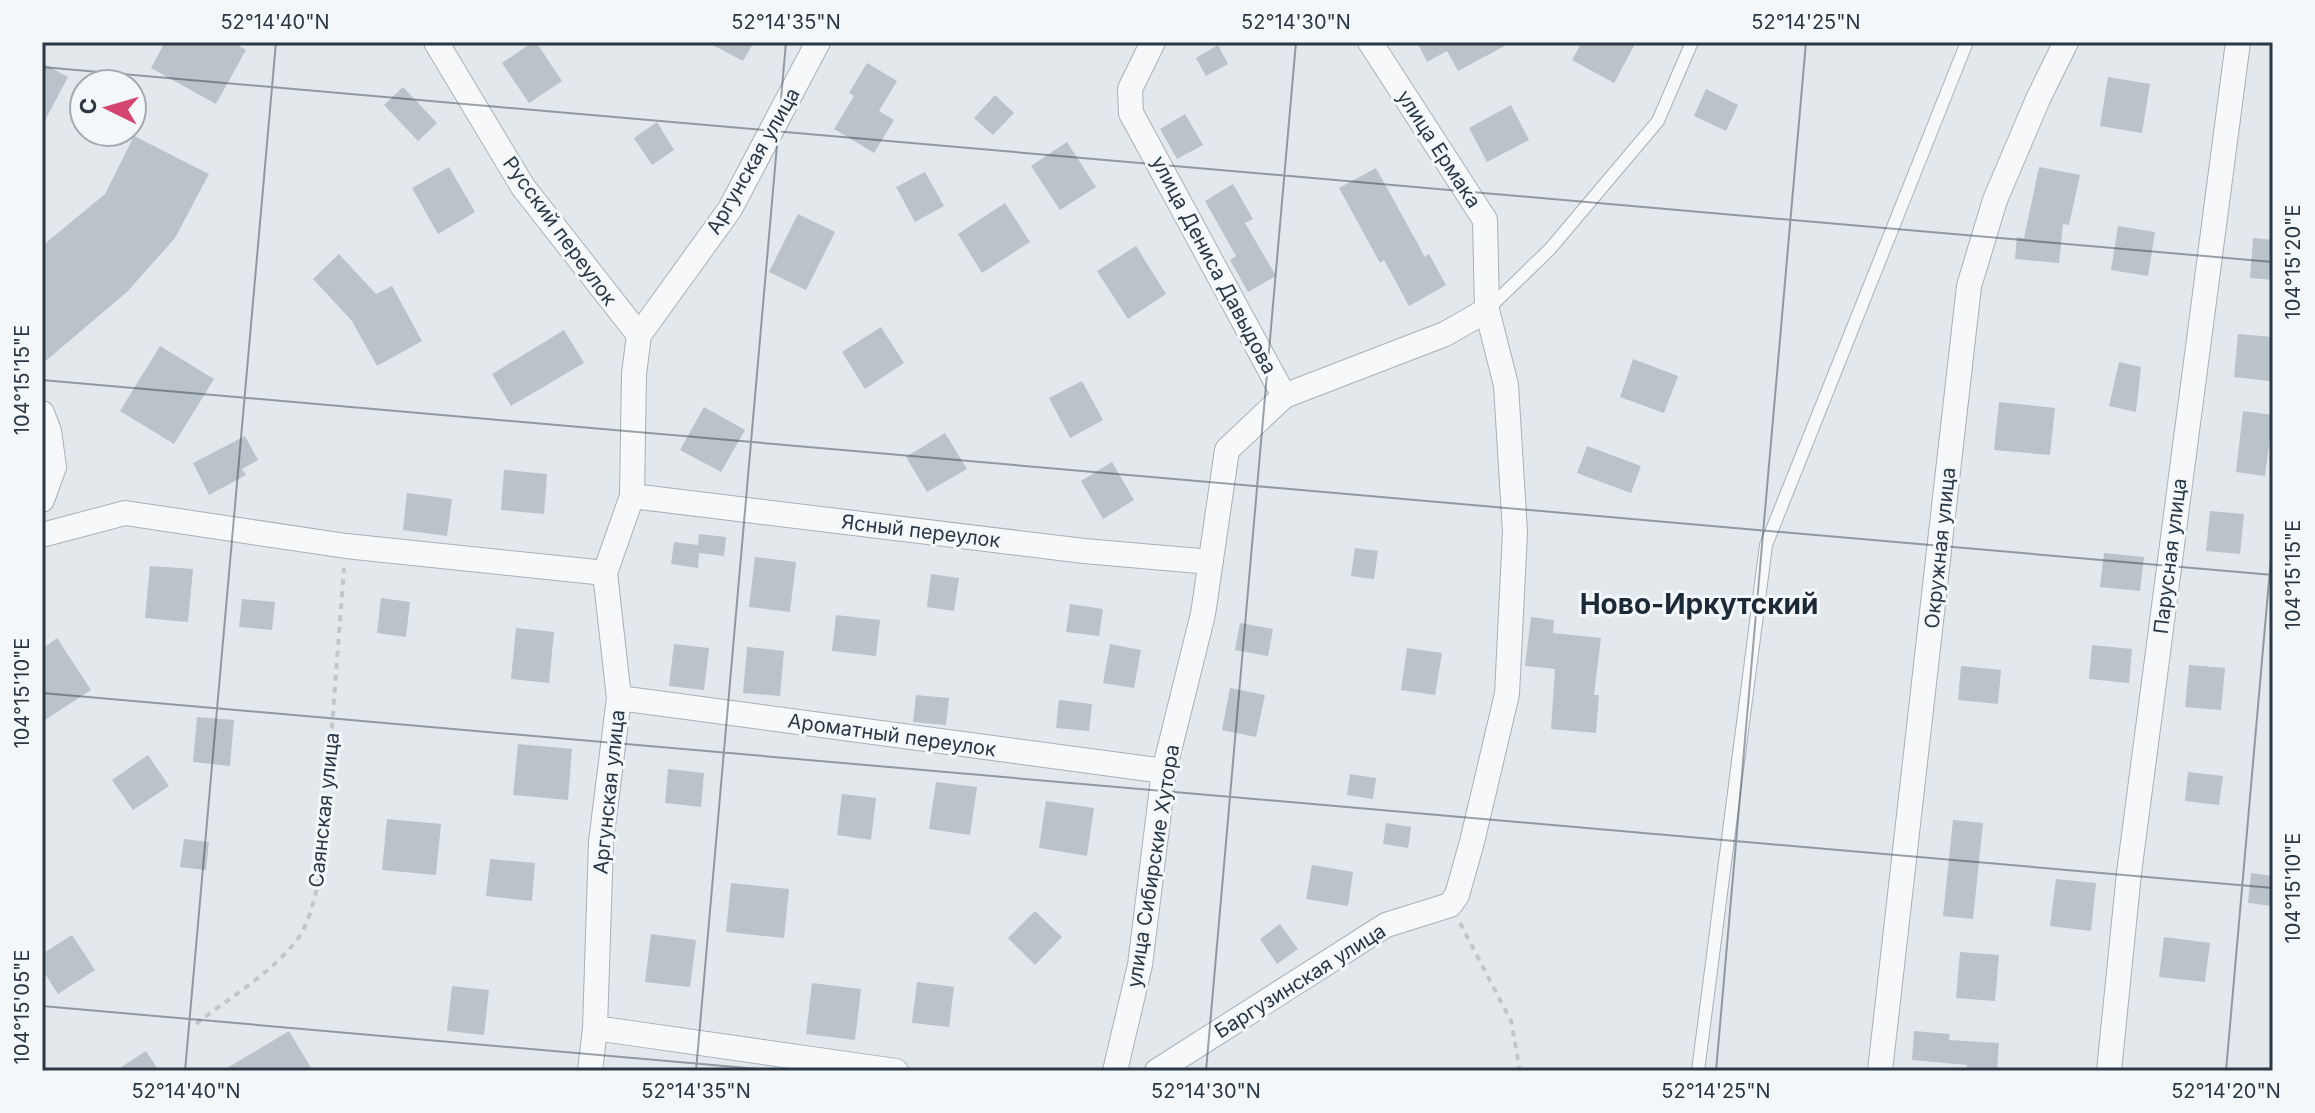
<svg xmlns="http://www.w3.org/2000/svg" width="2315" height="1113" font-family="Inter,sans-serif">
  <rect width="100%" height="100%" fill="#e3e8ec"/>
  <path fill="#bac2ca" d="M165,42H232L246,50L216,104L151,68Z
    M533,42H536L562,81L529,103L502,63Z
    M707,42H754L743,61Z
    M1417,42H1512L1458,71L1447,51L1427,62Z
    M1582,42H1636L1614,83L1572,60Z
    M1218,45L1228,64L1206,76L1196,58Z
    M42,63L68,77L42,126Z
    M867,63L897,81L879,111L894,120L874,153L834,129L854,96L849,93Z
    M2108,77L2150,84L2142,133L2100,126Z
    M403,87L437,123L418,141L384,105Z
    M1706,89L1738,105L1726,131L1694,116Z
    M995,95L1014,113L993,135L974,118Z
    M1511,105L1529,140L1487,162L1469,128Z
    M1185,114L1203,145L1177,159L1160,129Z
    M657,122L674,150L652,165L634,138Z
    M134,136L209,174L175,238L127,292L42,364V246L105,194Z
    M1067,142L1096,187L1060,210L1031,166Z
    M449,167L475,212L438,234L412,188Z
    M2039,167L2080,175L2069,225L2063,224L2059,263L2015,259L2017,237L2024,238Z
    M1376,168L1425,257L1429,254L1446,285L1409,306L1384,260L1380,263L1339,188Z
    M925,172L944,206L915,222L896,187Z
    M1233,184L1253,219L1245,223L1276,276L1248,292L1230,260L1236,256L1205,201Z
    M1005,203L1030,242L982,273L958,234Z
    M798,214L835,232L806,290L769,272Z
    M2118,226L2155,232L2148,276L2111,270Z
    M2253,238L2273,240V280L2250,278Z
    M1136,246L1166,294L1128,319L1097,271Z
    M339,254L376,294L392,286L422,341L377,366L352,321L313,279Z
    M881,327L904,363L865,389L842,352Z
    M564,330L584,363L511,406L492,374Z
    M2238,334L2273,337L2270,381L2234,377Z
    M160,346L214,379L174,444L120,411Z
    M1633,359L1678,376L1664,413L1620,397Z
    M2119,362L2141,367L2136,412L2109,406Z
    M1082,381L1103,420L1070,438L1049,398Z
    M1999,402L2055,408L2050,455L1994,450Z
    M704,407L745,430L721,472L680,450Z
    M2243,411L2273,415L2265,476L2236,472Z
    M945,433L967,469L927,492L906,457Z
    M245,436L258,460L242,469L246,475L209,495L193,463Z
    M1587,446L1641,466L1631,493L1577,473Z
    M1112,462L1134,500L1103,519L1081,481Z
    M504,470L547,474L544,514L501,510Z
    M407,493L452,499L447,536L403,530Z
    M2210,511L2244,514L2240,554L2206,551Z
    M699,534L726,537L724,556L699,553L698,568L671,564L674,542L698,545Z
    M1355,548L1378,551L1374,579L1351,576Z
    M2104,553L2144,557L2140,591L2100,587Z
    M755,557L796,562L790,612L749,607Z
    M150,566L193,569L188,622L145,618Z
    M931,574L959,578L954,611L927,607Z
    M381,598L410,602L406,637L377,633Z
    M242,599L275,602L272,630L239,627Z
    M1070,604L1103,609L1099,636L1066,632Z
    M836,615L880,620L876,656L832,651Z
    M1531,617L1554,620L1553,633L1601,638L1594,695H1599L1596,733L1551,729L1555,669L1525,666Z
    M1240,623L1273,629L1268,656L1235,650Z
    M516,628L554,632L549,683L511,679Z
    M57,638L91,690L42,722V649Z
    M674,644L709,648L704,690L669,686Z
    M1110,644L1141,650L1134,688L1103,683Z
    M2092,645L2132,649L2129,683L2089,679Z
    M747,647L784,651L780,696L743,693Z
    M1407,648L1442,653L1435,695L1401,690Z
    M2189,665L2225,668L2221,710L2185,707Z
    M1961,666L2001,670L1998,704L1958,700Z
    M1230,688L1265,695L1256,737L1222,730Z
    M916,695L949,698L946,725L913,722Z
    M1059,700L1092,704L1089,731L1056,728Z
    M197,717L234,720L230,766L193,762Z
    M518,744L572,749L568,800L513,795Z
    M148,755L169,786L133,810L112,780Z
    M668,769L704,773L701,807L665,803Z
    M2188,772L2223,776L2219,805L2185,801Z
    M1350,774L1376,778L1373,799L1347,795Z
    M936,782L977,787L970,835L929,829Z
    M842,794L876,798L871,840L837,835Z
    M1046,801L1094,808L1087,856L1039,848Z
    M387,819L441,824L436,875L382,870Z
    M1953,820L1983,823L1973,919L1943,916Z
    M1386,823L1411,827L1408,848L1383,844Z
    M184,839L209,842L206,870L180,867Z
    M490,859L535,863L532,901L486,896Z
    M1312,865L1353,872L1348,906L1306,899Z
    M2251,873L2273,876V906L2248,903Z
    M2056,879L2096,883L2091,931L2050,926Z
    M731,883L789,889L784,938L726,932Z
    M1035,911L1062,937L1035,965L1008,938Z
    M1280,924L1298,949L1277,964L1260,939Z
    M651,934L696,940L690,987L645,982Z
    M72,935L95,970L58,994L42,969V954Z
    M2164,937L2210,943L2205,982L2159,977Z
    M1960,952L1999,955L1995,1001L1956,998Z
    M917,982L954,987L949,1027L912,1023Z
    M812,983L861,989L855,1040L806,1034Z
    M452,986L489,990L484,1035L447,1031Z
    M289,1031L313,1071H222Z
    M1914,1031L1950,1034L1949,1040L1999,1043L1997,1071H1966L1967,1065L1912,1060Z
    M146,1051L159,1071H115Z"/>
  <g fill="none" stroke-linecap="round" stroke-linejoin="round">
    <defs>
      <path id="service" d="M1487,310L1550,249L1658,121L1692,42
        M1698,1071L1766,545L1967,42"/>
      <path id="minor" d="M436,42L523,187L639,335
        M1284,396L1445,334L1487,310
        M42,413L49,431L54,467L42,500
        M632,496L1084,551L1211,562
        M42,535L125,513L346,546L605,573
        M619,698L1164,771
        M595,1028L896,1071
        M590,1071L595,1028L601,842L619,698L605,573L632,496L634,374L639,335L730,209L818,42
        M1115,1071L1140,965L1164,771L1203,614L1227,450L1284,396L1131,113L1130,89L1153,42
        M1157,1071L1386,925L1450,905L1457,895L1472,842L1507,694L1515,532L1506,385L1487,310L1485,220L1370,42
        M1880,1071L1969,286L1995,200L2038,99L2066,42
        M2109,1071L2129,873L2238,42"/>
    </defs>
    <use href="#service" stroke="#a8b0b7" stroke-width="14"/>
    <use href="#minor" stroke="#a8b0b7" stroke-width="26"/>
    <path stroke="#c2c6cb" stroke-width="4" stroke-dasharray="6 6" stroke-linecap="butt" d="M1460,923L1511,1021L1520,1071
      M196,1024C227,999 272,973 296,941C311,922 315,894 321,871L344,568"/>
    <use href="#service" stroke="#f7f8fa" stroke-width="12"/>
    <use href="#minor" stroke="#f7f8fa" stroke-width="24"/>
  </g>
  <path fill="none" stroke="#2a3845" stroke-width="2" stroke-opacity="0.45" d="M42,67L2273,262M42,380L2273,575M42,693L2273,888M42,1006L780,1071M185,1071L276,42M696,1071L786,42M1206,1071L1296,42M1716,1071L1806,42M2226,1071L2273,535"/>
  <g text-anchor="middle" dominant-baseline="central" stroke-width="6" stroke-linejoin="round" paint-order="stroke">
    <g font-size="20" fill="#2a3845" stroke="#f4f7f9">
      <text transform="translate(1439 149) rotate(57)">улица Ермака</text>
      <text transform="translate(753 161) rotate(-60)">Аргунская улица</text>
      <text transform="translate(560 231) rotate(54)">Русский переулок</text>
      <text transform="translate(1214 265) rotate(62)">улица Дениса Давыдова</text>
      <text transform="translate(921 531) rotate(7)">Ясный переулок</text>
      <text transform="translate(1940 548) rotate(-84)">Окружная улица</text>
      <text transform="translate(2170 556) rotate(-83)">Парусная улица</text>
      <text transform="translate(892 735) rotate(8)">Ароматный переулок</text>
      <text transform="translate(609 792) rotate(-84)">Аргунская улица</text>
      <text transform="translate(324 810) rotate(-84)">Саянская улица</text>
      <text transform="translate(1153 866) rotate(-81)">улица Сибирские Хутора</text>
      <text transform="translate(1300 981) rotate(-32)">Баргузинская улица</text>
    </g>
    <g font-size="28" font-weight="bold" fill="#1c2936" stroke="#f4f7f9">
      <text x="1699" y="604">Ново-Иркутский</text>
    </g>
  </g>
  <rect width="2315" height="1113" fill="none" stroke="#f4f7f9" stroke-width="88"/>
  <g transform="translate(108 108) rotate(275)"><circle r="38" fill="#f4f7f9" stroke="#a3abb1" stroke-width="2"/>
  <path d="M0-6L14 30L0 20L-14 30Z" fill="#d44570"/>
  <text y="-12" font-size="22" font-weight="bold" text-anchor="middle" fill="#2a3845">С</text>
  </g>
  <rect x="44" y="44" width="2227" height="1025" fill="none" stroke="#2a3845" stroke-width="3"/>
  <g font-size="20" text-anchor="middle" fill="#2a3845">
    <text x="275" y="29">52°14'40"N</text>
    <text x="786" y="29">52°14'35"N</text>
    <text x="1296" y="29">52°14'30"N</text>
    <text x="1806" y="29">52°14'25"N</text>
    <text transform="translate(2293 262) rotate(-90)" y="7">104°15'20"E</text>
    <text transform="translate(22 380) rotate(-90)" y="7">104°15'15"E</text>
    <text transform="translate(2293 575) rotate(-90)" y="7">104°15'15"E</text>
    <text transform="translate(22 693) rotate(-90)" y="7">104°15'10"E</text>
    <text transform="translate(2293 888) rotate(-90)" y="7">104°15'10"E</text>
    <text transform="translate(22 1007) rotate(-90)" y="7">104°15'05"E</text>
    <text x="186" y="1098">52°14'40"N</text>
    <text x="696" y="1098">52°14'35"N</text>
    <text x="1206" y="1098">52°14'30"N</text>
    <text x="1716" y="1098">52°14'25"N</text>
    <text x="2226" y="1098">52°14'20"N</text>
  </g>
</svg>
